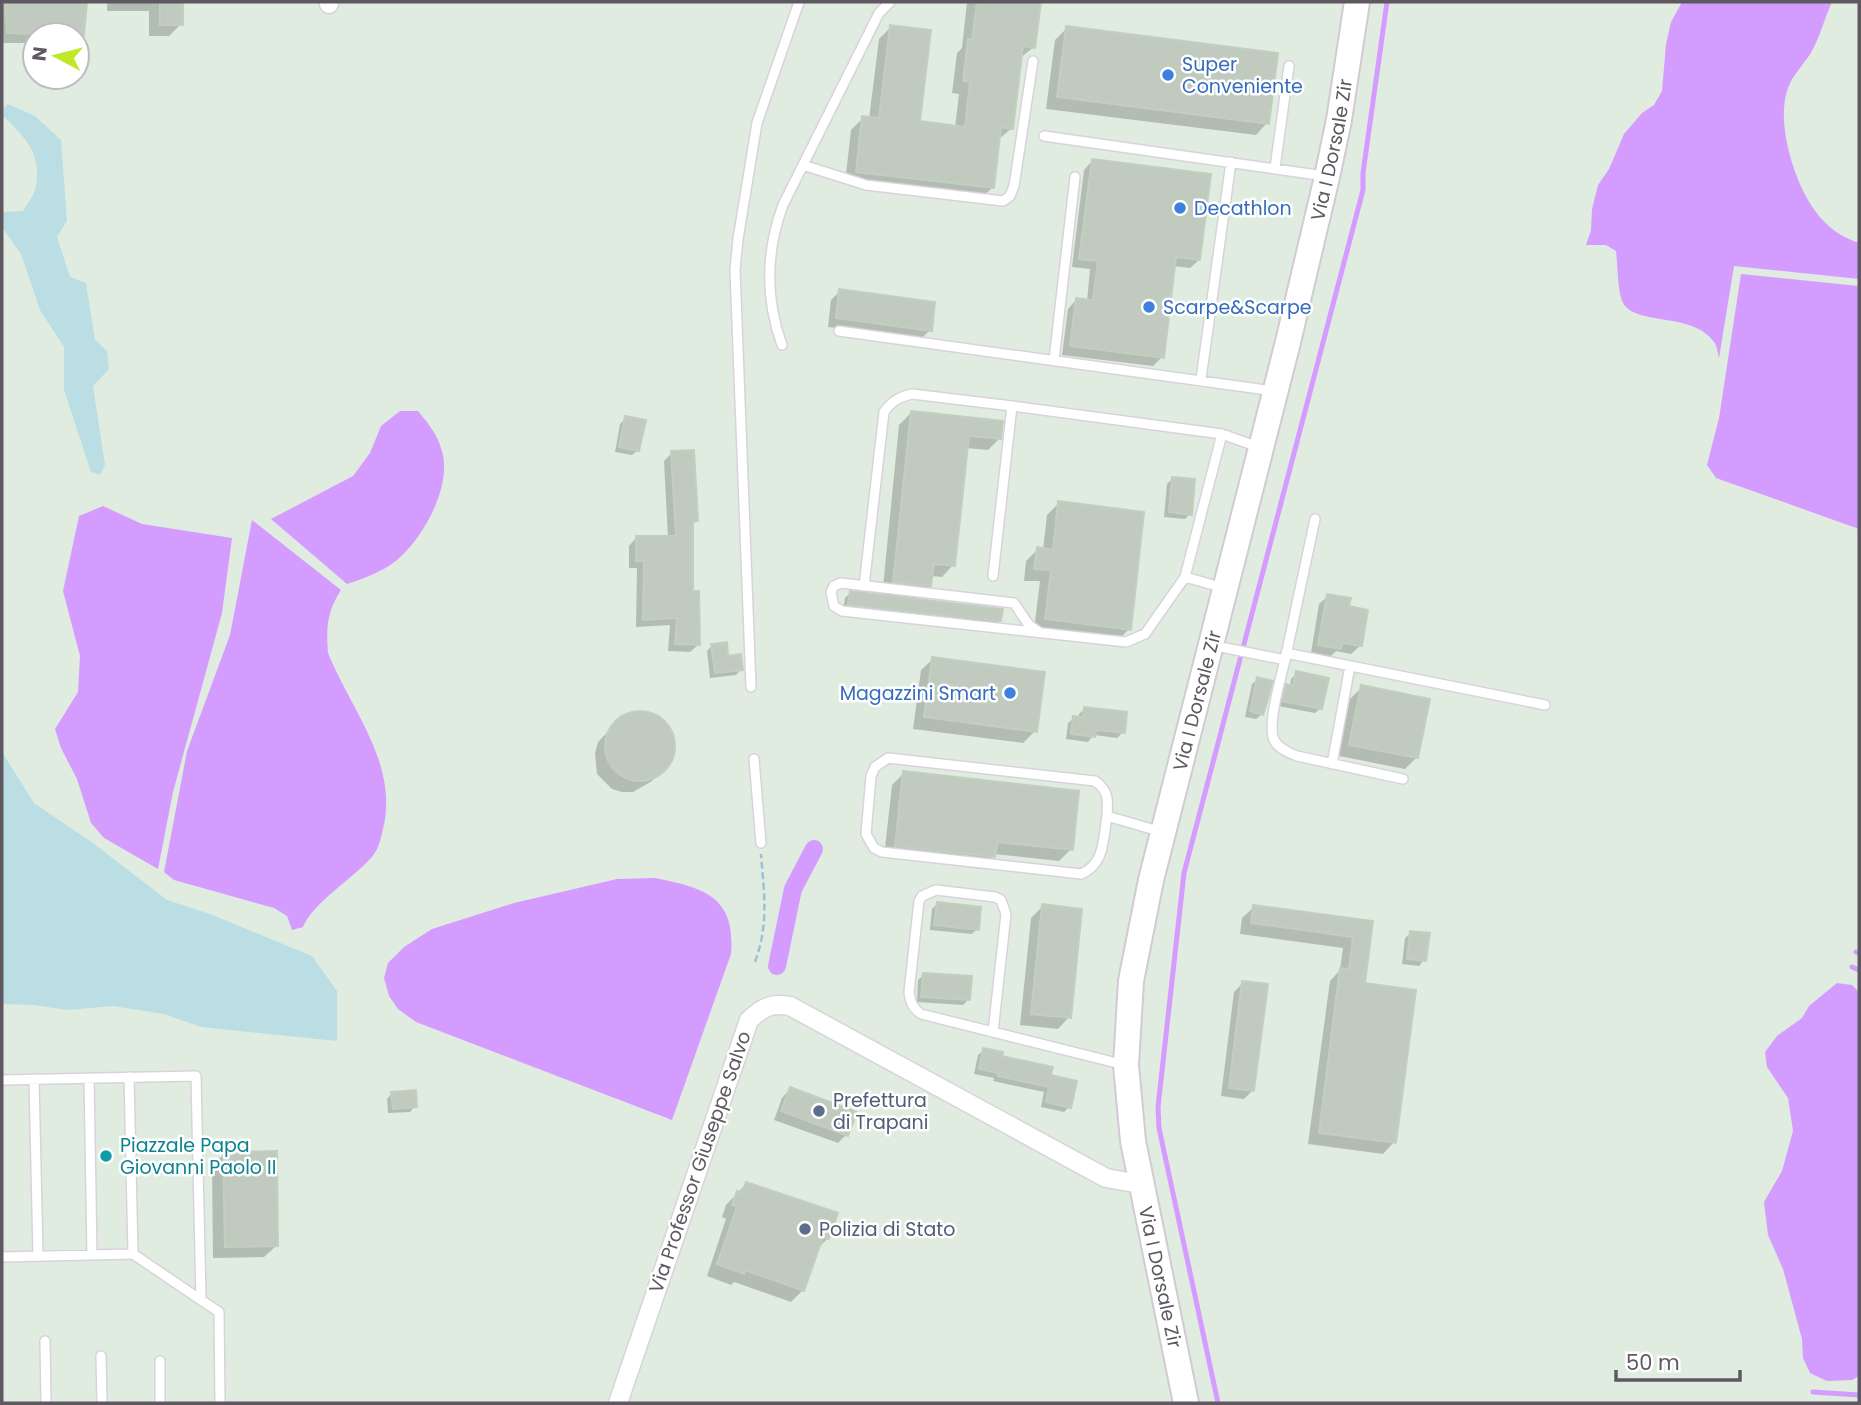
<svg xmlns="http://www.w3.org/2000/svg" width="1861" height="1405" font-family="Poppins,sans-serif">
  <rect width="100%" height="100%" fill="#e0ecdf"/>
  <path fill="#bbdee4" d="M8,104L35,116L61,140L67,221L57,237L70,277L86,283L95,340L107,351L109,369L93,386L105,465L100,475L91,472L64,390V347L40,310L21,254L2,227L3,212L23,211C27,204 35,194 36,186C42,153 24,136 2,115V109Z
    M2,752L34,803L93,843L167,900L210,914L312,956L337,991V1041L201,1027L164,1014L113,1006L68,1010L33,1005L2,1004Z"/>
  <path fill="#d59cff" d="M1682,2H1832C1825,17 1821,33 1814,47C1807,62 1793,73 1788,88C1775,122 1795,185 1816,212C1827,227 1841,237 1859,243V279L1734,266L1719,358C1718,354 1717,346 1714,342C1693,311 1633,327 1622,301C1617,286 1618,266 1616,251L1606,245H1586L1591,230L1592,209L1598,185L1609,169L1624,134L1642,113L1654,105L1662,91L1666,44L1671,22Z
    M1741,274L1859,286V529L1716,478L1707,465L1719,418Z
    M400,411H418C427,422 437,434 441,448C454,484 424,537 397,560C384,571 363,579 347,584L271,519L353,476L370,453L381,426Z
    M103,506L142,524L232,538L222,613L173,792L158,869L104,838L91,823L77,779L61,748L55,729L78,692L80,656L63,591L79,516Z
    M252,520L341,590C327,612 326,627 328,653C351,710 399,764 383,829C380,841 379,849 371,858C352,879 313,903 303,927L292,930L287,916L274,908L174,880L164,872L187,751L230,635Z
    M655,878C704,888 736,896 731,954L672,1120L416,1022L398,1009L389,996L384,978L388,963L404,947L432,929L514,903L617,879Z
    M1837,983L1852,985L1859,992V1376L1852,1380L1827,1381L1810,1373L1803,1358L1802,1339L1783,1269L1768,1235L1764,1202L1782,1171L1793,1131L1788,1098L1767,1067L1765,1052L1777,1036L1802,1018L1809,1006Z"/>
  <path fill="#0003" d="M2,2H85L81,49L77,53V35H35V59H30L27,43H2Z
    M107,2H181V24L169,36H149V11H107Z
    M967,2H1039L1034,47L1020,58L1012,128L998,140L992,188L980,199L845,183L851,130L863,118L869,119L879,39L891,27L918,123L955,128L959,94L952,93L957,53L962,48Z
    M1067,28L1267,123L1256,135L1046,109L1055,40Z
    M1092,161L1199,260L1190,268L1173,266L1162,357L1153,366L1062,355L1068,309L1076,300L1087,301L1090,269L1072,267L1084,170Z
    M840,291L930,330L921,339L828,327L831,300Z
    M911,413L1000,438L988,450L966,448L953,565L942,577L931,576L930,586L915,600L999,620L994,626L843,610L845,598L850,593L882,597L899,425Z
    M626,418L638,450L632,455L615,452L620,424Z
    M672,453L696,521L691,526V593L698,645L690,652L668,651L670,625L636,627L637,568H629V546L636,538H668L664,461Z
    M1172,479L1190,514L1185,519L1164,517L1167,484Z
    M1059,503L1129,629L1117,641L1034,630L1040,581H1024L1026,561L1038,549L1043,550L1047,515Z
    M1328,596L1347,608L1360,646L1351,654L1336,651L1330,657L1311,653L1319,604Z
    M712,646L727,658L741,669L736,675L710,678L707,651Z
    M933,659L1035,731L1023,743L913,729L921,670Z
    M1297,673L1321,708L1315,713L1278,706L1281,691L1287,686L1290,687L1291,679Z
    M1258,679L1262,714L1256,719L1245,717L1252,684Z
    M1362,687L1417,757L1405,769L1339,756L1350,699Z
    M1085,709L1123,732L1117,738L1094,735L1088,742L1066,739L1068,723L1074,718H1079V714Z
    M638,713L649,714L659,719L667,727L672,737L673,748L670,759L652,781L633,792H622L612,789L597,774L595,753L598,742L618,721L628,715Z
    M904,773L1071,849L1059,861L994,854L982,869L884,857L892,785Z
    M937,904L977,929L972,934L930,930L932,909Z
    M1043,906L1069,1017L1058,1029L1020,1025L1031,918Z
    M1254,907L1371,922L1363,985L1394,1142L1383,1154L1308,1144L1330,981L1340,970L1343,948L1240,934L1242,918Z
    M1411,933L1424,960L1419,966L1402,964L1405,938Z
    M924,975L968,1000L963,1005L917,1002L918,980Z
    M1243,983L1253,1090L1244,1099L1221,1096L1234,992Z
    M984,1050L1049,1076L1069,1107L1064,1112L1041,1107L1044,1092L993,1081L994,1078L974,1074L978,1055Z
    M790,1089L846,1135L838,1143L774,1120L782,1098Z
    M392,1093L415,1106L410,1112L388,1113L387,1099Z
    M224,1154L276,1246L264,1257L213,1258L212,1166Z
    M746,1184L828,1238L818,1248L803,1290L791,1302L734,1282L731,1285L707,1276L726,1219L722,1217L726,1205Z"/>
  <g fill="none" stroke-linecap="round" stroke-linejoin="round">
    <path stroke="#d59cff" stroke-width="5" d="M1856,952L1859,953
      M1852,967L1859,970
      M1813,1392L1859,1395
      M1218,1403L1159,1128L1158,1107L1184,873L1363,190V173L1387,2"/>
    <path stroke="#d59cff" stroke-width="18" d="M777,966L793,889L814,849"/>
  </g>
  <path fill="#c1cabe" stroke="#c1d0be" stroke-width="2" d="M5,2H87L84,35L7,33Z
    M160,2H183V25H160Z
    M977,2H1041L1035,48L1023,46L1013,129L1001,127L994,188L856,172L862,116L879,118L890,25L931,30L920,121L965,127L970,82L963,81L968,39L972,40Z
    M1066,26L1278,53L1269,124L1057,97Z
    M1092,159L1211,174L1200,260L1176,257L1164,358L1070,346L1076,298L1093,300L1098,261L1079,259Z
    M839,289L935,302L932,331L836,318Z
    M911,411L1003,421L1001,439L969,436L955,566L934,564L931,586L893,582Z
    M625,416L646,420L639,451L619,447Z
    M694,450L698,521L693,522V591H699L700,645L675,644L677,618L643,620L644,561H636V536H676L671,451Z
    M1172,477L1195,479L1192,515L1169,512Z
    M1058,501L1144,512L1131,630L1045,619L1051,570L1034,569L1037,547L1053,550Z
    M850,591L1003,609L1001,621L848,605Z
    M1327,594L1351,598L1349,606L1368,610L1362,646L1342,643L1341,649L1318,645Z
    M727,642L728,656L741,654L743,670L715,673L711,644Z
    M932,657L1045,672L1037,732L924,717Z
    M1296,671L1329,678L1322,709L1282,701L1286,684L1293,686Z
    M1257,677L1273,681L1263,715L1250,711Z
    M1361,685L1430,699L1418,758L1349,745Z
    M1084,707L1127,712L1125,733L1096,730L1095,737L1071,734L1073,716L1083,717Z
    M605 746a35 35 0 1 1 70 0a35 35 0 1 1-70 0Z
    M903,771L1079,791L1073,850L998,842L995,857L895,846Z
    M937,902L981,907L979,930L934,925Z
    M1042,904L1082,909L1071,1018L1031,1014Z
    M1253,905L1373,921L1365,983L1416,990L1396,1143L1319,1133L1340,968L1349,969L1353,937L1251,923Z
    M1410,931L1430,933L1426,961L1407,959Z
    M923,973L972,976L970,1000L921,997Z
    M1242,981L1268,984L1254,1091L1229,1088Z
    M983,1048L1003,1052L1002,1056L1053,1067L1051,1075L1077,1081L1071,1108L1046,1102L1049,1087L998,1076V1073L979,1069Z
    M790,1087L857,1112L848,1136L781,1111Z
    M416,1090L417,1107L393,1109L391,1092Z
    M277,1151L278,1246L225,1247L223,1152Z
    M746,1182L838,1213L829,1239L823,1237L804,1291L745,1270L744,1274L717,1264L737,1207L732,1205L737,1191L742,1193Z"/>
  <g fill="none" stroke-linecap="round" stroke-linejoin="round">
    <defs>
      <path id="service" d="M1044,136L1325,176
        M803,165L866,185L1003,201L1010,196L1014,186L1033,61
        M1275,168L1289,66
        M839,331L1274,391
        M782,345C765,298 766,251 783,205L879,13L890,2
        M1054,360L1075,177
        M1201,379L1231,162
        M993,576L1012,406L1222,434
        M864,586L884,412C892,401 899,397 912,394L1012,406
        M1224,588L1185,577L1222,434L1261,448
        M1039,632L1029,625L1014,603L841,583L834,586L831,592L834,606L842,611L1126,642L1145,634L1185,577
        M1211,645L1285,660L1315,519
        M1286,653L1545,705
        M1285,660C1281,678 1267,723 1274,740C1279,749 1289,753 1297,756L1403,779
        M751,687L735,270L738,239L757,123L799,2
        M754,759L761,843
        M1332,764L1350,666
        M1107,816C1103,839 1105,864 1081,874L882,852L874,848L866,834L871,776L875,767L888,758L1095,781C1109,791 1108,800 1107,816L1162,832
        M993,1032L1006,914L1001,900L995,897L936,890L922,896L919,901L909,992C910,1002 913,1008 921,1014L1125,1065
        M129,1077L133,1254
        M89,1078L92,1255
        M34,1079L38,1256
        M2,1080L196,1076L201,1300L219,1312L220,1403
        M2,1257L133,1254L201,1300
        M45,1341L46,1403
        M101,1356L102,1403
        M160,1361V1403"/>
      <path id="minor" d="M329,2V4
        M618,1403L749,1020C763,1007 771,1003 790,1006L1106,1178L1140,1184"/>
      <g id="secondary">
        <path id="s1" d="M1186,1403L1133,1141L1126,1065L1131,981L1151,880L1288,342L1327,177L1339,120L1357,2"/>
      </g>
    </defs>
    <use href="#service" stroke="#d8d3da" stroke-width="12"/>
    <use href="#minor" stroke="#d8d3da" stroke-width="21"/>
    <use href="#secondary" stroke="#d2cad4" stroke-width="28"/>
    <path stroke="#9ec0d6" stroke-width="2.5" stroke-dasharray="7 3.5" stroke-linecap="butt" d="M755,962C769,924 764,894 761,854"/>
    <use href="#service" stroke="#fff" stroke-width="9"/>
    <use href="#minor" stroke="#fff" stroke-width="18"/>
    <use href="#secondary" stroke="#fff" stroke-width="24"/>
  </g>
  <g fill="#3f7fe0" stroke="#fff" stroke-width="2.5">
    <circle cx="1168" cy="75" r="7"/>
    <circle cx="1180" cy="208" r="7"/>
    <circle cx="1149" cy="307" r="7"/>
    <circle cx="1010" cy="693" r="7"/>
  </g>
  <g fill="#5c6f8a" stroke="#fff" stroke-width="2.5">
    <circle cx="819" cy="1111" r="7"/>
    <circle cx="805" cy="1229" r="7"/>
  </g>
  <circle fill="#0f9aa8" stroke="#fff" stroke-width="2.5" cx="106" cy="1156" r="7"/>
  <g text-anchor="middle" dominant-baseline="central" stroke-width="5" stroke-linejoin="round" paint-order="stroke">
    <g font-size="19" fill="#366cbe" stroke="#fff" text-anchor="start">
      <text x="1182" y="64">Super<tspan x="1182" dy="22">Conveniente</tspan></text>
      <text x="1194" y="208">Decathlon</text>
      <text x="1163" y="307">Scarpe&amp;Scarpe</text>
      <text x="996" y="693" text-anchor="end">Magazzini Smart</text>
    </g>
    <g font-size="19" fill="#5e5861" stroke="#fff">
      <text stroke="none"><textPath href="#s1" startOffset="1283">Via I Dorsale Zir</textPath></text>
      <text stroke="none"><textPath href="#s1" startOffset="716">Via I Dorsale Zir</textPath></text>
      <text transform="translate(700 1162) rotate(-71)">Via Professor Giuseppe Salvo</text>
      <text transform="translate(1160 1277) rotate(78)">Via I Dorsale Zir</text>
    </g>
    <g font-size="19" fill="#4e5e75" stroke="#fff" text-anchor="start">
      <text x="833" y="1100">Prefettura<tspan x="833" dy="22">di Trapani</tspan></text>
      <text x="819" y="1229">Polizia di Stato</text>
    </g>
    <g font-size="19" fill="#0d838f" stroke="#fff" text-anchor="start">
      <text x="120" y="1145">Piazzale Papa<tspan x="120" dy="22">Giovanni Paolo II</tspan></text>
    </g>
  </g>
  <rect width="1861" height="1405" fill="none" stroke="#5e5861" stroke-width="7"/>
  <g transform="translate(56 56) rotate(277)"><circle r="33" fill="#ffffff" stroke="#bfbcc0" stroke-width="2"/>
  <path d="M0-5L12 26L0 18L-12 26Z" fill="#bfe928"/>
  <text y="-10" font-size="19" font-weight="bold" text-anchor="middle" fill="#5e5861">N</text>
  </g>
  <path d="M1616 1370v10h124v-10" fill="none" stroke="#5e5861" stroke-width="3.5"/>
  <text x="1626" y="1370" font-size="21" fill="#5e5861" stroke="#ffffff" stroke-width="5" paint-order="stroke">50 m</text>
</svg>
